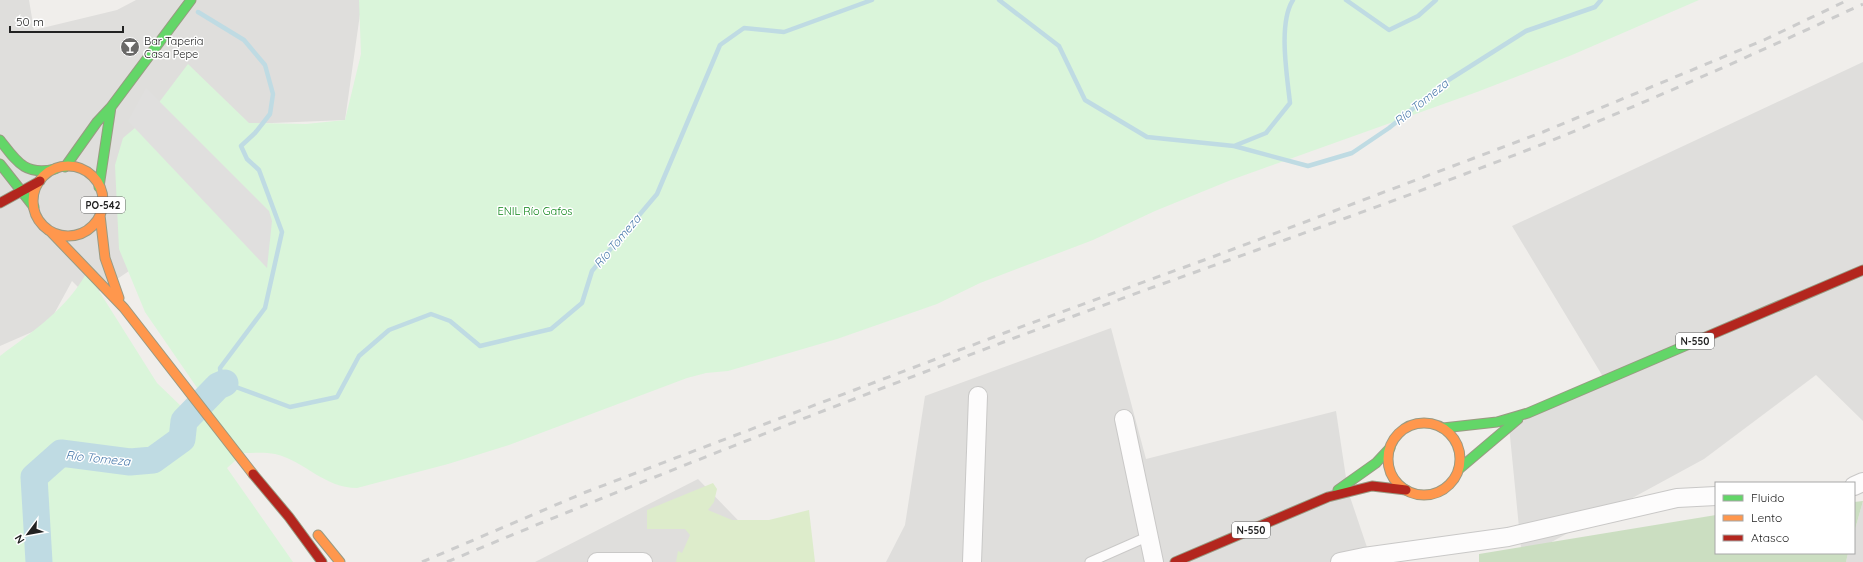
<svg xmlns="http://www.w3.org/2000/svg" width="1863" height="562" font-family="Quicksand,sans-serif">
  <rect width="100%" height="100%" fill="#f0eeeb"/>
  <path fill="#dfdedc" d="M0,0H29L34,30L117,10L136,0H362L345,120L249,124L129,271L89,298L72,281L48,325L0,346Z
    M1863,62V421L1816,375L1704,459L1522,558L1509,426L1605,380L1512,226Z
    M1111,328L1146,459L1336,411L1348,491L1372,562H886L905,525L925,396Z
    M698,479L764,547L805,562H535Z
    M1863,501V562H1846L1848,553H1854V533Z"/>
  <path fill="#ddeccb" d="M713,483L717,489L714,502L708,510L732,520H769L809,510L815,562H676L678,551L682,553L690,535L685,529H647V510Z"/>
  <path fill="#cbdec1" d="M1863,501L1854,533V502Z
    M1716,515V553H1848L1846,562H1479V554Z"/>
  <path fill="#daf5da" d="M359,0H1699L1572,55L1477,92L1231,180L1155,211L1093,240L980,283L937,304L837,339L728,371L706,373L687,378L509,445L448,464L357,488C324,488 305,461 275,454C266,452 254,453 244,453L227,468L293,562H0V356C33,331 67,309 87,272L157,383L183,408L202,395L145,312L119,249L115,165L123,138L148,117L188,64L249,123L306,124L345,120L361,54Z"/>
  <path fill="#e0dfde" d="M146,88L269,211L272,221L267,268L128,121Z"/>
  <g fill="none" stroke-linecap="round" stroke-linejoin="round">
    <path stroke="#bfdbe3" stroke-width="4.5" d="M999,0L1059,46L1085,100L1147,137L1234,146L1266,133L1290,103C1287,75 1278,23 1293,0
      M1346,0L1389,30L1418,16L1436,0
      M198,12L244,40L265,65L273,94L270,114L255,133L241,146L247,159L259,170L282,232L265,308L220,368L221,376L225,383L290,407L337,397L359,356L389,330L431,314L450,321L480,346L551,329L582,303L592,271L657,194L720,45L744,28L784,32L872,0
      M1234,146L1308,166L1352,153L1389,128L1447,81L1526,31L1595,7L1601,0"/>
    <path stroke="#bfdbe3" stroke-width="27" d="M39,562L34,477L61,453L130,462L153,460L182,439L184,421L218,386L225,383"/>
    <defs>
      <path id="lane" d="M1090,562L1149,536"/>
      <path id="street" d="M1124,419L1154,562
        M1854,486L1863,482
        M597,562H643
        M972,562L978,396
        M1340,562L1364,557L1508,537L1677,498L1716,496"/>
      <path id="fast" d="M0,140C17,162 25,176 55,169
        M0,164L34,207
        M65,167L97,122L111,107L191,0
        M99,187L111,107
        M1443,428L1497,422L1528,413L1701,339
        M1459,469L1518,419
        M1338,490L1376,463L1390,448"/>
      <path id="slow" d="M33 201a35 35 0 1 1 70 0a35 35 0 1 1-70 0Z
        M100,215L105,258L119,298
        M50,231L124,308L253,474
        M1388 459a36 36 0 1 1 72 0a36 36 0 1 1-72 0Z
        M318,535L340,562"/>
      <path id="jam" d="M0,203L40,181
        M1701,339L1863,270
        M253,474L289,517L322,562
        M1175,562L1328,497L1372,486L1406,490"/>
    </defs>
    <use href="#lane" stroke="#c9c8c7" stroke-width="11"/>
    <use href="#street" stroke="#c9c8c7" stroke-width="20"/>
    <use href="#fast" stroke="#999a82" stroke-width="11"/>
    <use href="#slow" stroke="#999a82" stroke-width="11"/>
    <use href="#jam" stroke="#999a82" stroke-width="11"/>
    <use href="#lane" stroke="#fdfcfc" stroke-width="9"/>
    <use href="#street" stroke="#fdfcfc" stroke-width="18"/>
    <use href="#fast" stroke="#63d668" stroke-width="9"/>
    <use href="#slow" stroke="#ff974d" stroke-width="9"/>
    <use href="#jam" stroke="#b3261e" stroke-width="9"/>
    <path stroke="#ccc" stroke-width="3" stroke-dasharray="8 8" stroke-linecap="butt" d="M422,562L586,492L1007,332L1215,256L1543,132L1764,40L1848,0
      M447,562C633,484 821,411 1009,340C1188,273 1370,212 1548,142C1654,99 1759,52 1863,4"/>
  </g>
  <defs>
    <symbol id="bar-disc" viewBox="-11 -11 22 22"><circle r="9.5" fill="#6a6968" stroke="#fff"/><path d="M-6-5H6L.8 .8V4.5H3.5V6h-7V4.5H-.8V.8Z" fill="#fff"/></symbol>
  </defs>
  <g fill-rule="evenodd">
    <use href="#bar-disc" x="119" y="36" width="22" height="22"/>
  </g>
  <g text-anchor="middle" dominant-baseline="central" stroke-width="3" stroke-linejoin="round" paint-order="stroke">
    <g fill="#fff" stroke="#646464" stroke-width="1">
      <rect x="81" y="197" width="44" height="16" rx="3"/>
      <rect x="1676" y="333" width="38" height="16" rx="3"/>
      <rect x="1232" y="522" width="38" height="16" rx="3"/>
    </g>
    <g font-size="10" font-weight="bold" fill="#222">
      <text x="103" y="205">PO-542</text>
      <text x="1695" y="341">N-550</text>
      <text x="1251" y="530">N-550</text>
    </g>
    <g font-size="11" fill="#222" stroke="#fff" text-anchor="start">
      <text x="144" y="41">Bar Taperia<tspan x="144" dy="13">Casa Pepe</tspan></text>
    </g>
    <g font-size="11" fill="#0c8416" stroke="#fff">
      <text x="535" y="211">ENIL Río Gafos</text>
    </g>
    <g font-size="12" font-style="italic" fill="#4a7aab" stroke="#fff">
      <text transform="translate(1421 102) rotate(-39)">Río Tomeza</text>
      <text transform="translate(617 241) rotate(-50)">Río Tomeza</text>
      <text transform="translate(98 458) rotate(6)">Río Tomeza</text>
    </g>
  </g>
  <rect x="1715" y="482" width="140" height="72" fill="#ffffff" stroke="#a7a7a7"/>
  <rect x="1723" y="495" width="20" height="6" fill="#63d668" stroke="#a7a7a7"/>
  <text x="1751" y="502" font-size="12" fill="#222222">Fluido</text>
  <rect x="1723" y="515" width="20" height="6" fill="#ff974d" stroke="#a7a7a7"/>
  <text x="1751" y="522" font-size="12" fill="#222222">Lento</text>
  <rect x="1723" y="535" width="20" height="6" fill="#b3261e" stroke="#a7a7a7"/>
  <text x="1751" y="542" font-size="12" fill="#222222">Atasco</text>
  <g transform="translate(28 534) rotate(238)" stroke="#ffffff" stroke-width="3" paint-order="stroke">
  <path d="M0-3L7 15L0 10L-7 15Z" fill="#222222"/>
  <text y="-6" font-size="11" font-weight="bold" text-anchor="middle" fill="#222222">N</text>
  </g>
  <path d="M10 26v6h113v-6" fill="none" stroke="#222222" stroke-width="2"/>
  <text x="16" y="26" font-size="12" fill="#222222" stroke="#ffffff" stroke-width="3" paint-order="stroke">50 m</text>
</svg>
